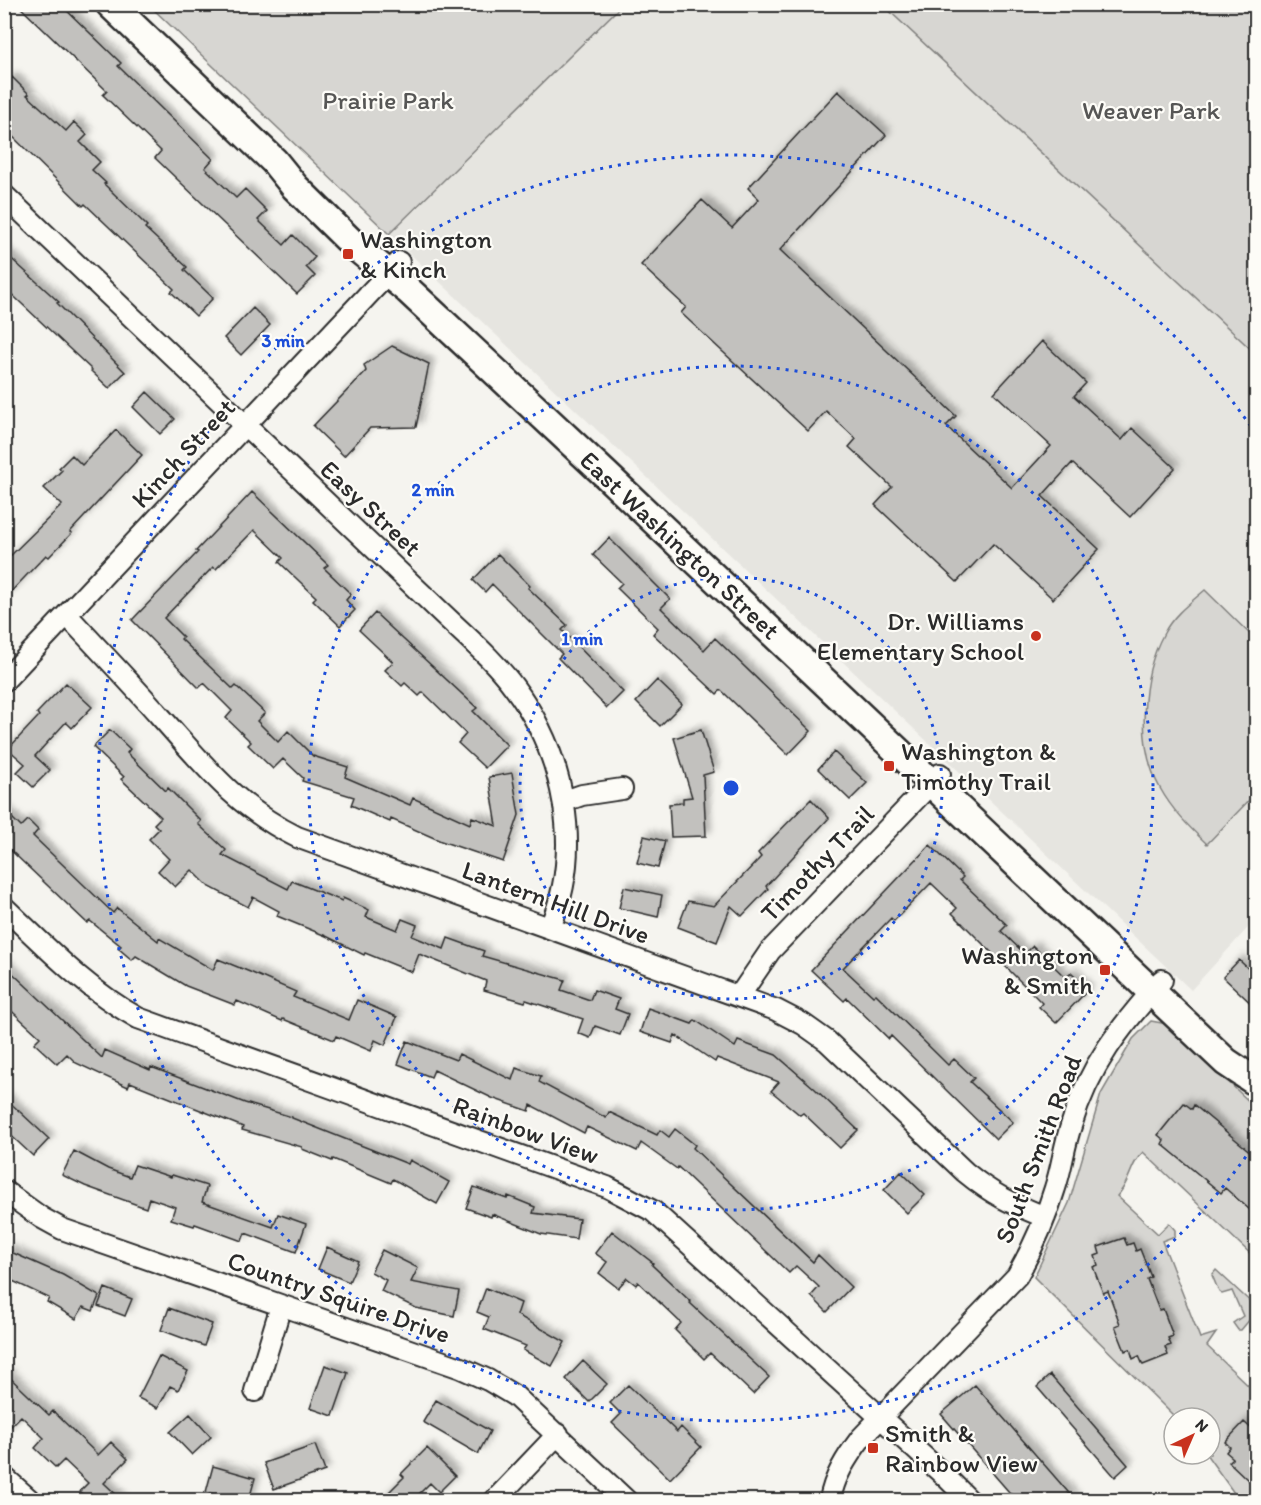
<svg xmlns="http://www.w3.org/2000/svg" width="1261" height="1505" font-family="Itim,sans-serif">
  <defs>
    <filter id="shadow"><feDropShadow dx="5" dy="-5" stdDeviation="3" flood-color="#0004"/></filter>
  </defs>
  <rect width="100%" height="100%" fill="#f5f4ef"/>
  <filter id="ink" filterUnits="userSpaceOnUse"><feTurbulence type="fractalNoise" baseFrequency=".0167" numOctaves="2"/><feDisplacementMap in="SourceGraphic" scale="12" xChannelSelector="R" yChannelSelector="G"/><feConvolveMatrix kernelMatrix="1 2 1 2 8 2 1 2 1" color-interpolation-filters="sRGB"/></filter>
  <g filter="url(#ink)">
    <path fill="#e6e5e0" d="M622,5H883L1256,354V919L1191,990L389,234Z"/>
    <path fill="#d7d6d2" stroke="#81807e" stroke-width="1.5" d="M149,5H622L389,234Z
      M883,5H1256V354Z
      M1205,590L1256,640V793L1207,844C1189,827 1172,810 1160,788C1136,746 1141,675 1164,633C1173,615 1191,602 1205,590Z
      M1151,1021L1167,1024L1256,1108V1259L1143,1152C1129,1165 1131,1182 1117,1196L1158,1234L1169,1223L1175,1230V1236L1162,1241L1200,1338L1216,1333L1207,1346L1256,1393V1500H1239L1206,1454H1210V1418H1176L1034,1277L1069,1203L1101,1094L1133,1039Z
      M1216,1270L1256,1307V1312L1241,1330H1238L1233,1323L1243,1316L1232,1291L1222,1294L1219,1292L1212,1275Z"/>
    <path fill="#c2c1be" stroke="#2b2b2b" stroke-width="1.5" filter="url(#shadow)" d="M17,4H60L121,63L118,66L213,159L205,168L236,198L245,189L267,211L258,220L284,245L293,235L315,257L306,267L315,276L297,294L155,158L161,151L103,95L107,91Z
      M12,77L29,94L27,95L66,131L74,122L87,135L80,142L100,162L92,170L106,183L104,184L147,226L145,228L187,267L184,270L213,298L196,316L171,292L174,289L85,204L83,206L4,128V85Z
      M838,91L886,135L780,250L956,416L946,426L1012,488L1051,446L994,393L1042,341L1086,383L1074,396L1122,440L1132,428L1175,468L1130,517L1072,463L1042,496L1099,549L1053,599L993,544L957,582L875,505L892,487L849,447L856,439L826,411L808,431L681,313L686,307L641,265L702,200L732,228L759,199L748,188Z
      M4,252L59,302L57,303L125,372L109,388L91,371L92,370L4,287Z
      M253,308L270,325L241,355L224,338Z
      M392,346L429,364L416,427L370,428L344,456L313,426L366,371L364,365Z
      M147,392L175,419L160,434L133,407Z
      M116,430L142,455L70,532L72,533L49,557L46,555L4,599V562L62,505L44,488L62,470L59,468L72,455L82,465Z
      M252,492L328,565L324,568L351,594L346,600L355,610L340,626L313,600L316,597L279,562L283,558L254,530L216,569L213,567L164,618L183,637L181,639L233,689L236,686L265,713L257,721L278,742L288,731L313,756L348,767L345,777L410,805L413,798L470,824L472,817L497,826L489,777L512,773L519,815L503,862L441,841L391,819L390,822L351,805L354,797L302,781L303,778L283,759L273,769L248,745L251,742L226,718L232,711L204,683L199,688L132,620L198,552L196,551Z
      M609,538L670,599L661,608L704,650L715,638L811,731L788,755L721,690L717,694L653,634L658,628L617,588L622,583L593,555Z
      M498,554L530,586L528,588L567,625L562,630L623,692L607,708L558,658L562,654L492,584L485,592L473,580Z
      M375,613L477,708L473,711L507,745L485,768L458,743L466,734L423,692L419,696L405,683L402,686L385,670L393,662L359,630Z
      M657,680L682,704L660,726L636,702Z
      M66,683L92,707L72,728L66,722L35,756L50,770L33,787L17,772L25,764L8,749L39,716L37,713Z
      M110,730L130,749L127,753L166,791L168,788L201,821L198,824L226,850L222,855L288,889L292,881L342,901L343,898L369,910L366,917L397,930L402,919L417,925L412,936L444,949L448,938L484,951L482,956L565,980L561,990L590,1000L594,990L619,999L615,1009L628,1014L620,1035L595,1026L590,1038L578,1033L583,1019L526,1000L525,1002L484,990L486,981L419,954L412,972L365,953L364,955L326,936L277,916L279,911L253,897L248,907L208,886L192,870L175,887L158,871L169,859L149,839L159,829L154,824L161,817L121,779L124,777L93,747Z
      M701,730L714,772L703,775L706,836L671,837L669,804L683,803V798L692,797L674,738Z
      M834,752L867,783L850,800L818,769Z
      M811,799L829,818L766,886L768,889L742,916L731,906L717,942L678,927L688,901L714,906L761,857L758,853Z
      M4,810L21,827L28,820L38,830L33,836L113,913L117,908L158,941L159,938L213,970L218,959L250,972L296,992L293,997L349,1020L357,1000L397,1017L385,1045L375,1040L371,1051L336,1036L334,1040L283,1019L282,1021L237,1001L235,1005L186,986L136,956L132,960L118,948L121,946L90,921L87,923L4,844Z
      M644,836L665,841L658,868L637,863Z
      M930,845L963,877L960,880L1007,925L1001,931L1025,954L1033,946L1066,978L1071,973L1088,990L1056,1023L1039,1007L1042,1003L952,913L957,908L931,883L894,921L891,918L843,968L873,996L876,994L948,1065L954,1059L974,1078L970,1082L1013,1122L996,1139L891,1036L889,1039L847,998L844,1001L811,970Z
      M624,887L662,895L658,917L619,908Z
      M1239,960L1257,977V1009L1223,977Z
      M4,965L102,1058L105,1050L150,1070L151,1067L245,1103L292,1117V1118L408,1164L410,1160L449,1182L437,1204L393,1179L391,1183L333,1159L332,1161L302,1149V1147L242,1130L243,1127L130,1082L128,1087L76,1063L67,1054L57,1064L34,1043L40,1037L4,1004Z
      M648,1008L692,1024L695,1020L735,1047L738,1041L776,1055L814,1088L858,1130L840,1148L803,1113L800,1115L771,1091L779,1082L717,1058L715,1062L675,1035L672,1043L640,1032Z
      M407,1041L456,1060L459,1054L512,1080L516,1068L541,1076L539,1082L606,1118L609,1112L657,1135L660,1130L669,1137L675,1129L695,1145L693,1148L813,1262L818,1255L851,1287L827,1312L811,1296L819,1287L796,1266L789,1273L678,1167L677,1169L641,1143L637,1151L587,1127L584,1133L531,1105L529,1111L492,1098L434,1070L431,1077L398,1064Z
      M4,1097L49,1139L33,1156L4,1129Z
      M1184,1103L1192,1109L1194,1105L1253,1154L1250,1158L1257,1163V1216L1225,1188L1221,1193L1162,1144L1164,1140L1158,1135Z
      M74,1151L108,1169L130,1177L135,1165L171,1177L172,1175L207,1186L202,1202L273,1227L278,1214L306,1224L296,1252L245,1233L242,1241L195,1224L194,1226L171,1219L175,1207L149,1198L146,1208L85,1186L62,1175Z
      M901,1172L925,1195L907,1213L884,1190Z
      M474,1187L507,1199L508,1196L535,1207L533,1213L579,1219L576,1239L541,1234L492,1214L491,1217L466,1208Z
      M612,1231L653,1263L652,1265L691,1302L690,1303L769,1377L753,1394L710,1353L704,1359L675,1330L681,1323L638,1282L636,1285L627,1278L618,1288L599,1273L607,1262L595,1253Z
      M1124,1238L1127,1245L1133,1243L1136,1251L1140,1249L1151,1277L1147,1279L1159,1310L1163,1309L1173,1336L1168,1338L1171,1345L1165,1347L1168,1355L1143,1365L1139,1356L1133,1359L1130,1349L1125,1351L1115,1326L1120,1324L1108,1291L1103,1293L1093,1267L1098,1265L1095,1256L1100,1254L1098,1247Z
      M327,1247L358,1261L349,1282L318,1269Z
      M4,1249L63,1275L99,1296L93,1311L83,1307L76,1319L47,1302L49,1298L4,1277Z
      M382,1250L418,1268L411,1282L459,1291L454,1316L416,1308L381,1291L386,1280L371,1272Z
      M105,1288L132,1299L125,1316L98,1306Z
      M486,1288L521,1303L517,1315L565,1342L552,1366L523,1350L526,1346L484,1329L489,1317L477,1312Z
      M169,1308L212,1324L204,1346L161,1330Z
      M159,1356L188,1371L178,1390L170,1386L158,1408L138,1398Z
      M583,1361L607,1384L589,1402L566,1379Z
      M325,1365L348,1373L333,1416L310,1408Z
      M4,1372L49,1415L53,1411L98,1455L111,1442L128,1459L104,1483L122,1500H89L80,1491L88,1483L64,1460L56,1468L35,1448L44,1438L21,1416L4,1433Z
      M1050,1375L1128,1465L1115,1477L1037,1387Z
      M628,1385L677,1432L681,1427L701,1447L670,1479L612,1423L621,1414L610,1403Z
      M975,1385L993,1406L1075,1500H1016L941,1414Z
      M436,1400L490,1431L478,1454L423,1422Z
      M190,1414L211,1437L192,1455L170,1432Z
      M1244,1422L1257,1434V1473L1249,1481L1229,1462L1233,1458L1226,1452L1230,1447L1225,1442Z
      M315,1445L325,1471L274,1489L264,1463Z
      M427,1448L455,1476L439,1492L430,1483L413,1500H381L404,1477L401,1474Z
      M213,1466L255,1478L249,1500H235L206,1492Z"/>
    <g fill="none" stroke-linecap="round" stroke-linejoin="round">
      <defs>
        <path id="minor" d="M4,195L444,615C468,638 494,660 514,687C564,754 584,849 550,927
          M67,615C98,649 130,682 160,716C204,765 236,807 297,837L776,1010L803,1024L827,1041L965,1172C993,1195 1012,1204 1045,1217
          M4,681L399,262
          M565,801L582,795L622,789
          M4,907C46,947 87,990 138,1018L607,1187L653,1211L946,1477L969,1500
          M740,995L770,951L940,774
          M4,1191L42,1218L62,1229L461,1368L488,1380L515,1396L626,1500
          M255,1391L281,1306
          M4,1477L30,1500
          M495,1500L558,1434
          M830,1500C834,1477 846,1458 861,1438L1017,1276C1033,1248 1046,1218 1055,1188C1062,1167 1064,1146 1071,1126C1089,1065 1121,1026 1162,980"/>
        <path id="secondary" d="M110,4L274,161L295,187L356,247L408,290L604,473L1226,1062L1256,1082"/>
      </defs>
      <use href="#minor" stroke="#2b2b2b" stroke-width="24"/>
      <use href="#secondary" stroke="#2b2b2b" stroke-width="32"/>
      <use href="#minor" stroke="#fdfcf7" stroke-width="20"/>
      <use href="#secondary" stroke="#fdfcf7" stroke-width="27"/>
    </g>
  </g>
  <g fill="none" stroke="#1d4ed8" stroke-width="3" stroke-dasharray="3 6">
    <circle cx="731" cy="788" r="211"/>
    <circle cx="731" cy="788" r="422"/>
    <path d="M1256 1142A633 633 0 1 1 1256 434"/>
  </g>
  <g fill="#c8321e" stroke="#fdfcf7" stroke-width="2">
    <rect x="342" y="248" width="12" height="12" rx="3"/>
    <circle cx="1036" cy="636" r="6"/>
    <rect x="883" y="760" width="12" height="12" rx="3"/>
    <rect x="1099" y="964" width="12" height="12" rx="3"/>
    <rect x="867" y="1442" width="12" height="12" rx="3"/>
  </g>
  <g text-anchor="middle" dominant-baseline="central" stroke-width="4.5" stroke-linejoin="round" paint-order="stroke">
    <g font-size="26" fill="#565655" stroke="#fdfcf7">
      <text x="388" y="100">Prairie Park</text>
      <text x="1151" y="110">Weaver Park</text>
    </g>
    <g font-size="26" fill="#2b2b2b" stroke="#fdfcf7" text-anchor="start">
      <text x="360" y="239">Washington<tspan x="360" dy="30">&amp; Kinch</tspan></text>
      <text x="1024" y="621" text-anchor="end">Dr. Williams<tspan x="1024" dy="30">Elementary School</tspan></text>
      <text x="901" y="751">Washington &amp;<tspan x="901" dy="30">Timothy Trail</tspan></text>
      <text x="1093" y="955" text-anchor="end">Washington<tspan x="1093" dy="30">&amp; Smith</tspan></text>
      <text x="885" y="1433">Smith &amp;<tspan x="885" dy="30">Rainbow View</tspan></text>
    </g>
    <g font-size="26" fill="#2b2b2b" stroke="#fdfcf7">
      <text transform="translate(183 453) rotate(-47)">Kinch Street</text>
      <text transform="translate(371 508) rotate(43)">Easy Street</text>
      <text transform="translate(680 545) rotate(43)">East Washington Street</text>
      <text transform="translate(817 863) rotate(-46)">Timothy Trail</text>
      <text transform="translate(556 902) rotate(20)">Lantern Hill Drive</text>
      <text transform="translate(526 1130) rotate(20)">Rainbow View</text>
      <text transform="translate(1038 1149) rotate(-69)">South Smith Road</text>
      <text transform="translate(339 1297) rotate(19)">Country Squire Drive</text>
    </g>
  </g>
  <circle cx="731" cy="788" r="9" fill="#1d4ed8" stroke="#fdfcf7" stroke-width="3"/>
  <g font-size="18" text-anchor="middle" font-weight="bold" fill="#1d4ed8" stroke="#fdfcf7" stroke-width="4.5" stroke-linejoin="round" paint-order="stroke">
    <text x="283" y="347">3 min</text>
    <text x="433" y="496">2 min</text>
    <text x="582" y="645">1 min</text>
  </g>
  <rect width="1261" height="1505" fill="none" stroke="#fdfcf7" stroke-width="24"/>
  <rect x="12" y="12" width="1237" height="1481" fill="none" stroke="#2b2b2b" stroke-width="2" filter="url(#ink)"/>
  <g transform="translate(1192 1436) rotate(44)"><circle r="28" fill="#fdfcf7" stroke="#a9a8a5" stroke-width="1.5"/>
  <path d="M0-4.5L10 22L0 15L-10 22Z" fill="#c8321e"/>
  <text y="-9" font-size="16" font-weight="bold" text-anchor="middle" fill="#2b2b2b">N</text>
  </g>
</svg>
